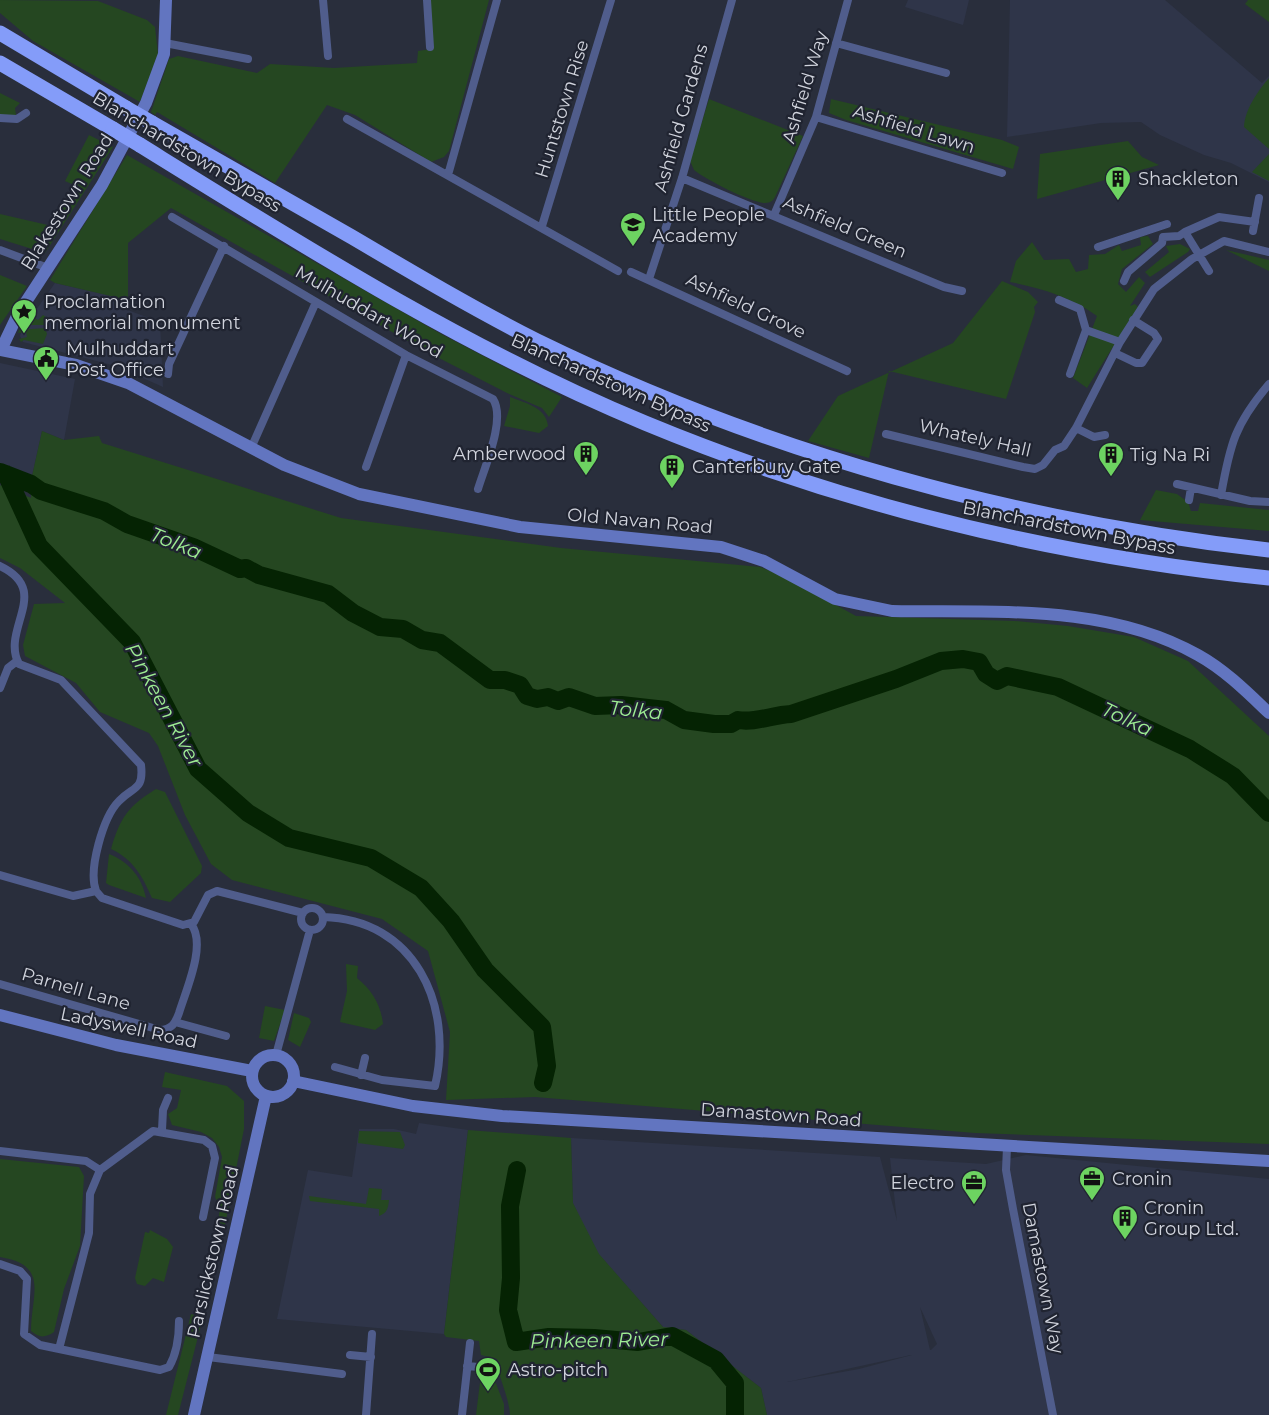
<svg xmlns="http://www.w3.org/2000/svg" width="1269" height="1415" font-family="Montserrat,sans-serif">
  <rect width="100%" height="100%" fill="#292e3c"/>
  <path fill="#2f3549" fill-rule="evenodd" d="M908,0H969L963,25L905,7Z
    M1010,0H1165L1262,83L1269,76V182L1231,163L1204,155L1160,135L1141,122L1101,123L1007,137Z
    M55,283L116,297L114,305L160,322L163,387L116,366L23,342L20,336L22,330Z
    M0,363L75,379L64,440L42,431L32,476L0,463Z
    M419,1123L468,1130L444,1334L277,1319L308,1170L352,1177L359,1129H394L416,1134Z
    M571,1138L880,1157L897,1221L890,1158L986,1164L1026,1155L1269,1179V1415H767L761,1388L686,1330L663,1327L593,1248L573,1203ZM920,1307L937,1344L931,1350H930ZM912,1355L859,1369L787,1382L911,1355Z"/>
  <path fill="#254721" d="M0,0L98,1L147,20L155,27L158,54L140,102L33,41L0,13Z
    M429,0H489L449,151L444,157L431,162L355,115L327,105L275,183L157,112L155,115L151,112L169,59L178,56L257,73L270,64L334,68L417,63L418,51L431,49Z
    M1248,0H1269V22L1245,4Z
    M1269,78V149L1244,127C1245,109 1258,91 1269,78Z
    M0,93L20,103L15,108L16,115H0Z
    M709,99L803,136L776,195C774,200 771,203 765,203C751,203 705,179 694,170L690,161Z
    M831,99L1002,140L1019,147L1013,169L846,120L829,113Z
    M89,135L113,147L45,253L0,239V214L52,226L76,186L65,181Z
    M1128,141L1142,157L1159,165L1037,199L1040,154Z
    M1269,154V181L1252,172Z
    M127,155L441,334L562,397L549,417L542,408L507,393L435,356L171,208L128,243V310L114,305L115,297L55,283L50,280Z
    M1148,236L1153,244L1122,269L1118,284L1126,292L1139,277L1145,283L1130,306L1135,304L1138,307L1087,388L1073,378L1097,316C1071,297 1041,288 1010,282L1016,261L1032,242L1044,260L1069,259L1076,272L1088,269L1089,255L1105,254L1119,245L1122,251L1141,245L1140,237Z
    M1180,244L1190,249L1188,252L1150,277L1145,272L1169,252L1166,246Z
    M1226,250L1269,260V271Z
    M0,275L27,286L0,325Z
    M1002,281L1028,292L1038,302L1034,307L1035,312L1006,399L889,371L869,458L808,441L838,396L953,343Z
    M43,315L49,319L46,325H26L31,316L38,320Z
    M45,328L47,334L43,344L24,340L21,342L19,339L27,337L26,332L18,333L19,330Z
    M510,397C525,403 546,407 548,426L539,433L504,426L510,406Z
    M42,431L64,440L99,436L102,443L341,518L561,548L760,567L785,577L856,616L1015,621L1068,626L1134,637L1188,661L1269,736V1144L975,1133L535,1097L446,1100L450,1032L428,951L382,919L232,880L211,864L185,815L158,746L149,733L100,712L76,683L25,656L23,645L34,604L65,603L20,568L0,558V485L31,498L32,476Z
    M1156,490L1177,494L1188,502L1191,511H1198L1200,503L1269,510V531L1140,520Z
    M156,789L165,792L202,866L201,873L170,902L152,898C142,876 134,860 111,849C120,818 128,806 156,789Z
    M109,854C129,862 142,877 146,898L109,885L106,883Z
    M346,964L358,966L357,978C372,990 381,1005 383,1024L375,1030L340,1022L347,991Z
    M265,1006L285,1010L274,1041L259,1038Z
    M294,1013L309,1018L311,1022L300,1047L288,1040Z
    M165,1072L227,1086L244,1101V1129L225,1225L218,1222L220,1207L215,1197L222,1157L219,1147L212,1138L201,1132L172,1125L168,1114L177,1108L181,1090L162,1087Z
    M468,1130L571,1138L573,1203L599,1254L663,1327L686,1330L761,1388L767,1415H510C509,1395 498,1379 497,1359L481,1355L479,1341L446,1337L444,1334Z
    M359,1131L400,1132L405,1145L403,1149L358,1143Z
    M0,1159L79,1167L84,1176L80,1246L64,1289L54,1332C45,1338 39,1338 31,1331C31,1295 50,1265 0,1257Z
    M369,1188L382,1189L381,1200H389C388,1209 387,1213 379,1216V1209L310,1201L309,1196L366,1204Z
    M150,1230L167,1239L173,1247L164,1282L153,1278L145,1286L137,1284L135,1278L145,1232L149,1233Z
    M191,1314L203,1317L178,1415H166Z
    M481,1374L493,1376L504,1404V1415H476Z"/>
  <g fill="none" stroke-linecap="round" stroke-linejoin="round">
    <path stroke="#052303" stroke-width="18" d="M0,472L31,484L41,491L104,511L127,524L193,547L240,569L246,568L259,575L328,594L353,613L380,627L403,629L422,640L440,643L490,680H505L520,685L527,696L537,699L548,697L558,701L569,697L595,706L621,705L666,710L684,720L714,724H731L738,720C755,723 772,715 791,714L896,679L941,661L963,659L979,662L986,674L997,681L1007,676L1058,687L1190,749L1233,776L1269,813
      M6,474L39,546L132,642L198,769L248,813L289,838L371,858L421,888L451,921L485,970L542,1027L547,1066L543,1083
      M517,1170L510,1206L511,1278L508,1310L516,1342L549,1337L594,1338L638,1342L672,1336L716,1360L735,1383V1415"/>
    <path stroke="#505d8c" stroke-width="8" d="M323,0L328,56
      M427,0L430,47
      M165,43L248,59
      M836,43L946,73
      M816,117L1002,173
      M0,118L17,119L26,113
      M347,119L618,271
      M448,175L497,0
      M682,178L944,287L962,291
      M774,215L816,117L848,0
      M172,217L406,355L493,399C506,419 485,466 478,489
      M542,226L611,0
      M1253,231L1259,198
      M1185,232L1219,217L1255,222
      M1098,247L1167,224
      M0,250L48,268
      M631,272L847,371
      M649,279L682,178L732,0
      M1124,281L1128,272L1162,243L1163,237L1179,236L1185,232L1209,271
      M1059,300L1080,309L1086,330L1120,342
      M1115,353L1136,363H1142L1158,339L1154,333L1133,320
      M168,374L169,364L224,246
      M1070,374L1086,330
      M1076,428L1094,437L1105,435
      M886,434L1023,467L1035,469L1043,465L1055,450L1064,446L1076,428L1120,342L1154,289L1192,259L1224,241L1269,252
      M252,446L316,302
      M366,467L406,355
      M1177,484L1250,501L1269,502
      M1221,495C1230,444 1235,424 1269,384
      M1189,500L1191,488
      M0,566C53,591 0,629 19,664L61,680L141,765C144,791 133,786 119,801C103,817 88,870 96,891
      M0,688L8,668L17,661
      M0,875L73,896L96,891L102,898L183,925L194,922L208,895L217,891L303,913
      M301 919a11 11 0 1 1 22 0a11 11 0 1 1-22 0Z
      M323,917C414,919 454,1004 435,1086L382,1080L335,1067
      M0,984L160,1030C172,1029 175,1024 179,1013C186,990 207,944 191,924
      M175,1022L226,1036
      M276,1055L310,930
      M361,1075L365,1058
      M162,1130L163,1110L168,1098
      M1007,1147L1006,1170L1013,1209L1053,1415
      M0,1151L86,1161L100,1170
      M0,1264L20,1271L27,1279L24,1334L40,1345L160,1370L169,1367C177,1353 179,1337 179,1321
      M59,1349L89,1233L90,1194L100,1170L153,1131L204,1140L212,1146L215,1158L203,1217
      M350,1355L371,1357
      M208,1357L342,1374
      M467,1366L490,1368
      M366,1415L372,1334
      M462,1415L470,1343"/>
    <path stroke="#6275c0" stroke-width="12" d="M0,350L76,365L128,383L284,465L359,494L520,527L721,547L764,561L835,599L892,611C994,613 1106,603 1198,655C1225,670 1247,692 1269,713
      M1,350L18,314L102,185L146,103L164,54L166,0
      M0,1015L116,1045L252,1071
      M252 1076a21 21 0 1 1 42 0a21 21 0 1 1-42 0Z
      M293,1081L413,1106L502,1116L1269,1161
      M194,1415L266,1096"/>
    <path stroke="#849cf9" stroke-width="15" d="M0,33L126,108
      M0,63L113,129
      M152,123C218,161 286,199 352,237C413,273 474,309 537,341C766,453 1017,522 1269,550
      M140,145C303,246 468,350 645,423C845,506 1055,556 1269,578"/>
    <path stroke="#849cf9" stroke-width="15" d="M126,108L152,123
      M113,129L140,145"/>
  </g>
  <defs>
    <symbol id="building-pin" viewBox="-11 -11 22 30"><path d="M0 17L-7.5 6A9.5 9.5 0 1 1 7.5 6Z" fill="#6dd361" stroke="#202431"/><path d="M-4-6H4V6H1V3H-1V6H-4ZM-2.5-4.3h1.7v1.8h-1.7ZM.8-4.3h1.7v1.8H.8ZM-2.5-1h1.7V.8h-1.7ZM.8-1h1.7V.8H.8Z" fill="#111"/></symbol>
    <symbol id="school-pin" viewBox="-11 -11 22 30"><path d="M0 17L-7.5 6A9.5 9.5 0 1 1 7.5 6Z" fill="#6dd361" stroke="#202431"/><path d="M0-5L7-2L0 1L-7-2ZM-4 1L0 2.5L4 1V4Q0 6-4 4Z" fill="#111"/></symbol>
    <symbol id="sight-pin" viewBox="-11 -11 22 30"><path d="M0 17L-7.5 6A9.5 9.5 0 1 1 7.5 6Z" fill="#6dd361" stroke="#202431"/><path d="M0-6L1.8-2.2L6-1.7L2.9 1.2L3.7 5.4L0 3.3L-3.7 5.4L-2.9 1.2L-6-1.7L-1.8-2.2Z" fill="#111"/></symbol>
    <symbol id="civic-pin" viewBox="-11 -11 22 30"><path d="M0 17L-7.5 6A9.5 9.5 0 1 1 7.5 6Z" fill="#6dd361" stroke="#202431"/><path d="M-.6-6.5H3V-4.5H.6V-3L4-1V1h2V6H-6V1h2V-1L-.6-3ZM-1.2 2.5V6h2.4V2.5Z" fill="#111"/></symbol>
    <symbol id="office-pin" viewBox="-11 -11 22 30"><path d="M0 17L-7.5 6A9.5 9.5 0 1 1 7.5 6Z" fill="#6dd361" stroke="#202431"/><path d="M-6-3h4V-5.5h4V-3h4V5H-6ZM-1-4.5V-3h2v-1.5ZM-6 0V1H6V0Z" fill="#111"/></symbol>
    <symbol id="stadium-pin" viewBox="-11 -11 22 30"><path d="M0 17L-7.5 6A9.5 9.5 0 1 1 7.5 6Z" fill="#6dd361" stroke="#202431"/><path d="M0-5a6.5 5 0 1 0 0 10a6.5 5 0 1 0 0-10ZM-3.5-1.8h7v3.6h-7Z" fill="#111"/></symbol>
  </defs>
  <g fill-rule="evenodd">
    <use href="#building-pin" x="1103" y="164" width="30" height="40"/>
    <use href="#school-pin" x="618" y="210" width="30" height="40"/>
    <use href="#sight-pin" x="9" y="297" width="30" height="40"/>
    <use href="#civic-pin" x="31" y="344" width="30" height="40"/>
    <use href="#building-pin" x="571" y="439" width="30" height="40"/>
    <use href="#building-pin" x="1096" y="440" width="30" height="40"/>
    <use href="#building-pin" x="657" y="452" width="30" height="40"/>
    <use href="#office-pin" x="1077" y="1164" width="30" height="40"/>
    <use href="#office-pin" x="959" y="1168" width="30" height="40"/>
    <use href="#building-pin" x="1110" y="1203" width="30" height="40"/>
    <use href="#stadium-pin" x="473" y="1355" width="30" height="40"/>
  </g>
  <g text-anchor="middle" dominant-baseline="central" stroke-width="4.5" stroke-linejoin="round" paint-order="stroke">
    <g font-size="18" fill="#d1d4dd" stroke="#202431">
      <text transform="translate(805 87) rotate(-73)">Ashfield Way</text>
      <text transform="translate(562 109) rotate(-73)">Huntstown Rise</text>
      <text transform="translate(681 118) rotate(-74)">Ashfield Gardens</text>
      <text transform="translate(914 129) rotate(17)">Ashfield Lawn</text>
      <text transform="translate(187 152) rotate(31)">Blanchardstown Bypass</text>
      <text transform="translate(67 202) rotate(-58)">Blakestown Road</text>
      <text transform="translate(845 227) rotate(23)">Ashfield Green</text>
      <text transform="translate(746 306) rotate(25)">Ashfield Grove</text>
      <text transform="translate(369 312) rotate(30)">Mulhuddart Wood</text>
      <text transform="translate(611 383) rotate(24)">Blanchardstown Bypass</text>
      <text transform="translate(975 438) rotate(13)">Whately Hall</text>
      <text transform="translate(640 521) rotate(5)">Old Navan Road</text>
      <text transform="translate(1069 528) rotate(11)">Blanchardstown Bypass</text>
      <text transform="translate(76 989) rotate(16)">Parnell Lane</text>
      <text transform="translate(129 1028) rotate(12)">Ladyswell Road</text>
      <text transform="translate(781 1115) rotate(4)">Damastown Road</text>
      <text transform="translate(213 1252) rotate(-77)">Parslickstown Road</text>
      <text transform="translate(1043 1278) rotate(79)">Damastown Way</text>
    </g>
    <g font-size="18" fill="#d1d4dd" stroke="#202431" text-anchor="start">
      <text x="1138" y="179">Shackleton</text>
      <text x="652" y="215">Little People<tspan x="652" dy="21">Academy</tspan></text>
      <text x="44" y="302">Proclamation<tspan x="44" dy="21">memorial monument</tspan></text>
      <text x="66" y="349">Mulhuddart<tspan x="66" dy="21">Post Office</tspan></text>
      <text x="566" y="454" text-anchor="end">Amberwood</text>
      <text x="1130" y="455">Tig Na Ri</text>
      <text x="692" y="467">Canterbury Gate</text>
      <text x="1112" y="1179">Cronin</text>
      <text x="954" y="1183" text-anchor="end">Electro</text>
      <text x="1144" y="1208">Cronin<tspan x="1144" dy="21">Group Ltd.</tspan></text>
      <text x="508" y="1370">Astro-pitch</text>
    </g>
    <g font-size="20" font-style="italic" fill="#9dec93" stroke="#202431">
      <text transform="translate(176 543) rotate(22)">Tolka</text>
      <text transform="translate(164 705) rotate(61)">Pinkeen River</text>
      <text transform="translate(636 710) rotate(6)">Tolka</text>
      <text transform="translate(1127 719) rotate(25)">Tolka</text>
      <text transform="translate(599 1340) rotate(-1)">Pinkeen River</text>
    </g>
  </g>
</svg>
